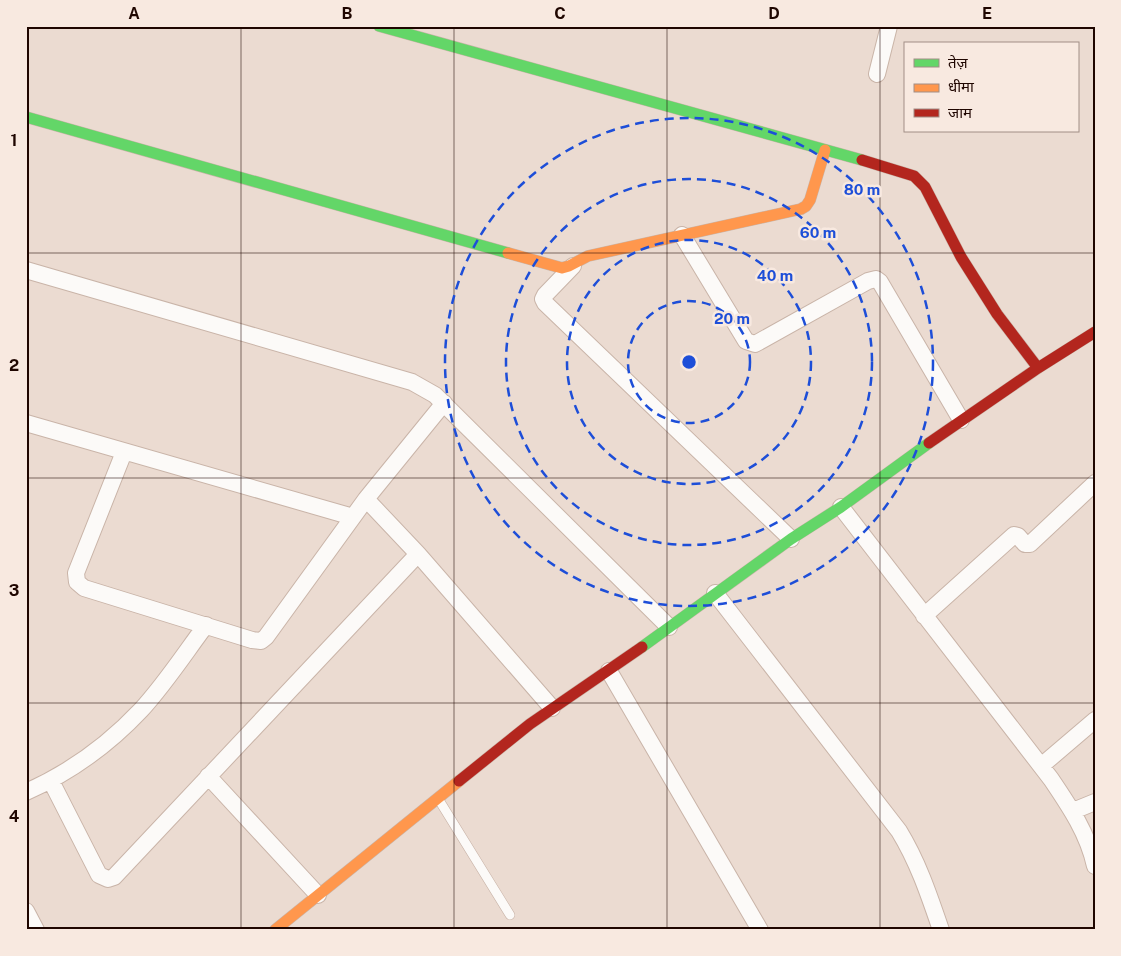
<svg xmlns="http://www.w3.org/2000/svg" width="1121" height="956" font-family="'Public Sans','Noto Sans Devanagari',sans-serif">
  <rect width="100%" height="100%" fill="#ebdbd1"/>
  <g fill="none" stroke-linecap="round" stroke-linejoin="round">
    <defs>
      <path id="lane" d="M439,800L510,915"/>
      <path id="street" d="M877,74L889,26
        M682,235L746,341L755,344L868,281L876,279L880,282L961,420
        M573,266L545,295L543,299L545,303L791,539
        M26,270L412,382L435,395L669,627
        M26,423L353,517
        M124,452L76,573L77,582L84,588L252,640L261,641L266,637L366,499L444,403
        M366,499L418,554L552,708
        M841,507L1051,779C1070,807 1088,834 1095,866
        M715,593L899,831C918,862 929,895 941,930
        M924,616L1014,535L1018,536L1025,544H1030L1095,483
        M609,671L760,930
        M1041,766L1095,720
        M208,776L318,895
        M51,781L99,875L108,879L114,877L418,554
        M26,792C69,773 109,744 141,710C165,684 185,653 206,625
        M1073,811L1095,802
        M26,911L36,930"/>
      <path id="fast" d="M379,26L862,160
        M26,117L508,253
        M642,647L791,539L841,507L929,443"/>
      <path id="slow" d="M508,253L562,268L569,266L588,256L801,209L806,206L810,200L825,150
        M275,930L459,781"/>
      <path id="jam" d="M862,160L914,176L925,187L961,257L997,314L1038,368
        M929,443L1038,368L1095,332
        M459,781L530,724L642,647"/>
    </defs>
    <use href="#lane" stroke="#c9b4a8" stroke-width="10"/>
    <use href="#street" stroke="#c9b4a8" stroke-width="18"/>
    <use href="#fast" stroke="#c9b4a8" stroke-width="12"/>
    <use href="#slow" stroke="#c9b4a8" stroke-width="12"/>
    <use href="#jam" stroke="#c9b4a8" stroke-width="12"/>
    <use href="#lane" stroke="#fcfaf8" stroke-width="9"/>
    <use href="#street" stroke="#fcfaf8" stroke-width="16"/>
    <use href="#fast" stroke="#63d668" stroke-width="11"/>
    <use href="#slow" stroke="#ff974d" stroke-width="11"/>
    <use href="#jam" stroke="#b3261e" stroke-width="11"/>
  </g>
  <path fill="none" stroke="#1f0600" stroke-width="1" stroke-opacity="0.55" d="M241,26V930M454,26V930M667,26V930M880,26V930M26,253H1095M26,478H1095M26,703H1095"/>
  <g fill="none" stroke="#1d4ed8" stroke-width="2.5" stroke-dasharray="9 6">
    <circle cx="689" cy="362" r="61"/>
    <circle cx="689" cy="362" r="122"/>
    <circle cx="689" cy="362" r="183"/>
    <circle cx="689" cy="362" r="244"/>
  </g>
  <circle cx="689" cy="362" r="8" fill="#1d4ed8" stroke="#f8e9e0" stroke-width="2.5"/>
  <g font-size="15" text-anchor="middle" font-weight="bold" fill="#1d4ed8" stroke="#f8e9e0" stroke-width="5" stroke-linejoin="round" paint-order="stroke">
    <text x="862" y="195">80 m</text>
    <text x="818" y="238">60 m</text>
    <text x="775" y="281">40 m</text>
    <text x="732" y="324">20 m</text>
  </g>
  <rect width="1121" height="956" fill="none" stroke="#f8e9e0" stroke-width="55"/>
  <rect x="904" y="42" width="175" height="90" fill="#f8e9e0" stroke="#a18e86"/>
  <rect x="914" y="59" width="25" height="8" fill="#63d668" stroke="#a18e86"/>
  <text x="948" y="68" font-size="15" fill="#1f0600">तेज़</text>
  <rect x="914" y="84" width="25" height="8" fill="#ff974d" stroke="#a18e86"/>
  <text x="948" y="92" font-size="15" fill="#1f0600">धीमा</text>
  <rect x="914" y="109" width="25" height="8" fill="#b3261e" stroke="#a18e86"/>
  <text x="948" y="118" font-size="15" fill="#1f0600">जाम</text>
  <rect x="28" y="28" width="1066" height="900" fill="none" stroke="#1f0600" stroke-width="2"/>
  <g font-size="16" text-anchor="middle" font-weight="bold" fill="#1f0600">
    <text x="134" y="19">A</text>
    <text x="347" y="19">B</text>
    <text x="560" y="19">C</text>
    <text x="774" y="19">D</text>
    <text x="987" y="19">E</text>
    <text x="14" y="146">1</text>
    <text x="14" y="371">2</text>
    <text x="14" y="596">3</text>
    <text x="14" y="822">4</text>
  </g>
</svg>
